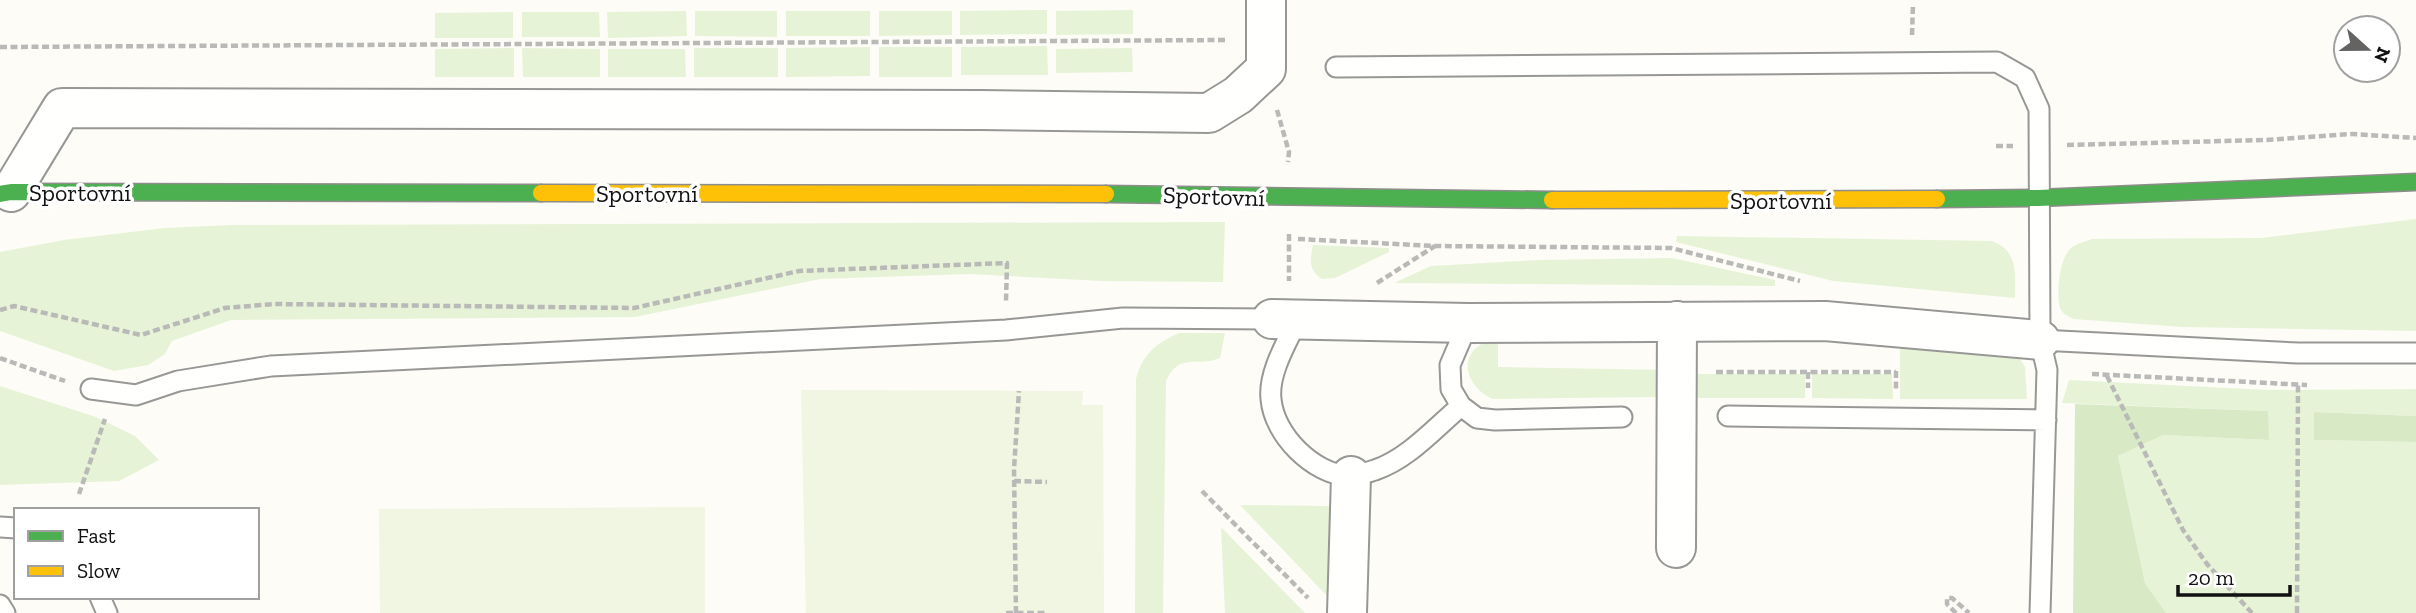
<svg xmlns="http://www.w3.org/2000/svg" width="2416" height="613" font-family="'Zilla Slab',serif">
  <rect width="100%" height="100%" fill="#fdfcf7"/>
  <path fill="#e7f3d7" d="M1047,10V34L960,35V11Z
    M1133,10V34L1056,35V11Z
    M686,11L687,36L608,38L607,12Z
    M695,11H777V37L695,36Z
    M786,11H870V36H786Z
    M879,11H952V35L879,36Z
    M513,12V38H435V13Z
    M522,12H599L600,37H522Z
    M1047,46L1048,75H961V47Z
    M870,47V76L786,77V48Z
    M879,47H952V77H879Z
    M514,48V77H435V49Z
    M522,48L600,49V77H523Z
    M694,48H778V77H694Z
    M1132,48L1133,72L1056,73V49Z
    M608,49H685L686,77H608Z
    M2416,219V331L2183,327L2073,319C2068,316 2062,314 2060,308C2056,293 2059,259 2071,248C2077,243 2085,242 2092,239L2261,238Z
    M1225,222L1223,282L1102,281L970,274L820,279L635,317L231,320L172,341L165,354L148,365L114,371L0,331V252L64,240L165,228L231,225Z
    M1677,236L1992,241C2019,251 2015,274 2015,298L1833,281L1676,242Z
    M1313,245L1389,248V252L1335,278L1322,279C1308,270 1310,260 1313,245Z
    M1672,258L1775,280V286L1394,283L1431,266L1538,260Z
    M1179,333H1225L1220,358C1196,368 1180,351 1166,381L1163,613H1135L1136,379C1142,355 1156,343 1179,333Z
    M1490,340L1498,343V367L1671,370L1657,436L1656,397L1493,399C1464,386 1456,352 1490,340Z
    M1900,346L2009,355L2020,359L2025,367L2027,399H1900Z
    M1682,374H1805V398H1682Z
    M1812,374H1892L1893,399L1812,398Z
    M2069,380L2268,390L2416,389V416L2314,412V440L2416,442V613H2166L2145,583L2118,456L2163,435L2268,440V411L2062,403Z
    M0,386L96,417L135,436L159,460L119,481L0,485Z
    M1240,505L1330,506L1328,597Z
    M1221,527L1305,613H1225Z"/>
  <path fill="#d8eac5" d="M2075,404L2268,411L2269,440L2163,435L2118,456L2145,583L2166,613H2073Z
    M2314,412L2416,416V442L2314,440Z"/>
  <path fill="#f0f6e1" d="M801,390L1083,391L1082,405H1103L1104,613H806Z
    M705,507V613H380L379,509Z"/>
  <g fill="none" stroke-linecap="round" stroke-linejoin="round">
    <defs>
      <path id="lane" d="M1336,67L1997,62L2025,78L2039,109L2040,340L2047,370L2040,613
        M1298,319C1287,342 1268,373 1271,399C1274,435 1313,474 1349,476C1357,476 1368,472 1375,470C1408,459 1435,428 1461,406
        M1468,323L1450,365L1451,389L1461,406L1477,418L1495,420L1622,417
        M2040,340L2298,353H2416
        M91,389L136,395L178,381L271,366L1006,330L1123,318L1272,319
        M1728,416L2046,420
        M0,527L16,528
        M100,597L107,613
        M0,605L5,613"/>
      <path id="street" d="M11,192L62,108L980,110L1209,113L1238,95L1266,69V0
        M1272,319L1468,323L1825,321L2040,340
        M1676,548L1677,321
        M1347,613L1351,476"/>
      <path id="fast" d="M0,194L11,192L541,193
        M1106,194L1552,200
        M1937,199L2038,198L2416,182"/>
      <path id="slow" d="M541,193L1106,194
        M1552,200L1937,199"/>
    </defs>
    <use href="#lane" stroke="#979795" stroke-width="23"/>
    <use href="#street" stroke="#979795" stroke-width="42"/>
    <use href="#fast" stroke="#8e8d8b" stroke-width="19"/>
    <use href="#slow" stroke="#8e8d8b" stroke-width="19"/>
    <path stroke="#b9b9b8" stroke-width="4.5" stroke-dasharray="7 3.5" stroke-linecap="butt" d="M1912,35L1913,4
      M0,47L1228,40
      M1277,110L1289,152L1288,162
      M2067,145L2265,140L2352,134L2416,138
      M1996,146H2013
      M1289,234V281
      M1298,239L1435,246L1671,248L1800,281
      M1377,283L1435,246
      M0,310L14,306L141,335L225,308L274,304L634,308L799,271L1007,263L1006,301
      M0,358L65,381
      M1896,371V390
      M1716,372H1896
      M1808,372V388
      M2092,374L2307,385
      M2107,376L2183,530L2207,564L2252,613
      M1014,481L1047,482
      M1202,491L1308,598
      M79,494L105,419
      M1006,613H1047
      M1016,613L1014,469L1019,391
      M1956,613L1947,604V598H1952L1969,613
      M2297,613L2298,385"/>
    <use href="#lane" stroke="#fffffe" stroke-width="19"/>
    <use href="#street" stroke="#fffffe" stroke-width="38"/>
    <use href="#fast" stroke="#4caf50" stroke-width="16"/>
    <use href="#slow" stroke="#ffc107" stroke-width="16"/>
  </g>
  <g text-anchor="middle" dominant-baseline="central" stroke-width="7" stroke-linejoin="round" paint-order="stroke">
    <g font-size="24" fill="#111" stroke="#fff">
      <text x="80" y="192">Sportovní</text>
      <text x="647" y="193">Sportovní</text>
      <text transform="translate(1214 196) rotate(2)">Sportovní</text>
      <text x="1781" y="200">Sportovní</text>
    </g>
  </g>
  <rect x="14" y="508" width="245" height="91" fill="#ffffff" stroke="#a0a0a0" stroke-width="2"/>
  <rect x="28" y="531" width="35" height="10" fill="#4caf50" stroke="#a0a0a0" stroke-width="2"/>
  <text x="77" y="543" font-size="21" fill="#111111">Fast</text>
  <rect x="28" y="566" width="35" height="10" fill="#ffc107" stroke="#a0a0a0" stroke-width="2"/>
  <text x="77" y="578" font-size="21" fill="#111111">Slow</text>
  <g transform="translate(2367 49) rotate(111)"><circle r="33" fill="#ffffff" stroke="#a0a0a0" stroke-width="2"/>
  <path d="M0-5L12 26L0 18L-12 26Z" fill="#646362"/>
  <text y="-10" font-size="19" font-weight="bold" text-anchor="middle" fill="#111111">N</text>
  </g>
  <path d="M2178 585v10h112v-10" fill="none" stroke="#111111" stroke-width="3.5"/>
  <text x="2188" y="585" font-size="21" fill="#111111" stroke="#ffffff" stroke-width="5" paint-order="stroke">20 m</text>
</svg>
